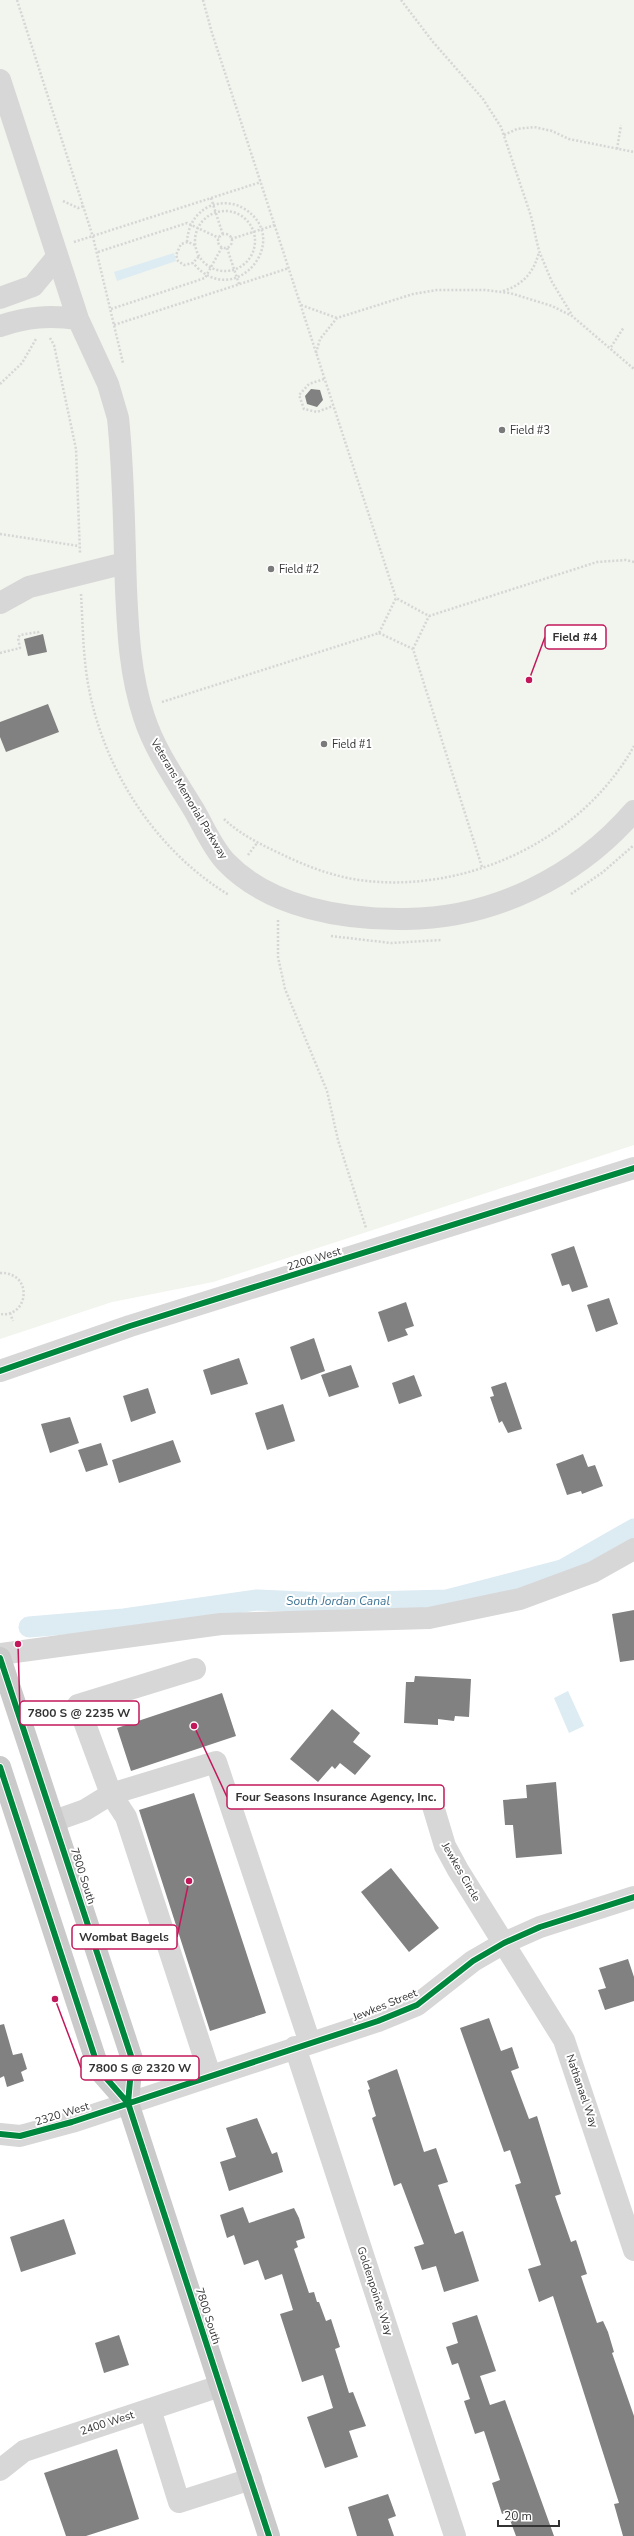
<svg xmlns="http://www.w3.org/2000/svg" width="634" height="2536" font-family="'Nunito Sans',sans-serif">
  <rect width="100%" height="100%" fill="#fff"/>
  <path fill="#f1f5ed" d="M0,0H634V1145L213,1282L112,1302L0,1339Z"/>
  <path fill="#ddebf3" d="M174,253L176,261L117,281L114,272Z
    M568,1691L584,1726L569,1733L554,1698Z"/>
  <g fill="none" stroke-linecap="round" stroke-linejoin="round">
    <path stroke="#ddebf3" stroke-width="21" d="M29,1627L124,1619L257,1600L328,1603L447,1600L562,1570L634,1529"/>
  </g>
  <path fill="#818181" d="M311,389L320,390L323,400L317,407L307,404L305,396Z
    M43,634L47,652L28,656L24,639Z
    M48,704L59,732L6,752L0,737V722Z
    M574,1246L588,1287L572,1292L569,1284L562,1286L551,1254Z
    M609,1298L618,1324L596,1332L587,1305Z
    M406,1302L414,1326L405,1329L408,1335L388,1342L378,1312Z
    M314,1338L325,1371L301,1380L290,1347Z
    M239,1358L248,1384L211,1395L203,1370Z
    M351,1365L359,1387L329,1397L321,1375Z
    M414,1375L422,1396L399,1404L392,1383Z
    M506,1382L522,1429L508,1433L502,1421L499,1423L490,1397L494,1396L491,1387Z
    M148,1388L156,1413L131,1422L123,1396Z
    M283,1404L295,1441L267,1450L255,1413Z
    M70,1417L79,1443L50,1453L41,1424Z
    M173,1440L181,1462L119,1483L112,1460Z
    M101,1443L108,1465L86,1472L78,1450Z
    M583,1454L588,1467L595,1465L603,1486L582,1494L581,1491L567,1495L556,1464Z
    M634,1610V1660L620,1662L612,1614Z
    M415,1676L471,1679L469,1717L455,1716L454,1721L438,1719V1725L404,1723L406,1682H414Z
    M222,1693L236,1736L131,1771L117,1728Z
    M332,1709L360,1733L353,1742L371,1756L355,1775L340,1763L335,1769L332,1766L318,1782L290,1759Z
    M556,1782L562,1854L516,1858L513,1825H505L503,1800L527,1798L526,1785Z
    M194,1793L266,2013L210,2031L139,1810Z
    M391,1868L439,1928L409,1952L361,1892Z
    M628,1959L634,1977V2001L605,2010L598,1990L606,1988L599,1968Z
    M489,2018L501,2051L512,2047L519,2068L511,2071L529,2119L537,2116L561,2194L555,2196L571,2242L576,2240L587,2274L581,2276L597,2323L603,2321L608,2332L614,2352L612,2353L634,2416V2536H623L614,2504L619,2503L553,2296L539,2302L528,2269L541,2265L515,2185L521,2183L510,2150L504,2152L460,2028Z
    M4,2024L13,2055L22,2053L27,2069L21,2072L24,2081L7,2087L4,2076L0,2078V2025Z
    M397,2069L424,2152L436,2148L448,2182L438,2185L455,2234L463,2231L479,2281L444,2292L436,2266L422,2270L414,2247L424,2244L401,2183L394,2186L372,2118L376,2116L368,2090L370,2089L367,2081Z
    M257,2118L272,2154L277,2152L283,2172L229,2191L220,2162L236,2157L226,2128Z
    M243,2207L249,2223L294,2208L299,2218L305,2238L296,2241L298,2247L294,2249L309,2293L314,2292L317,2302H319L326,2321L331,2319L340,2347L335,2349L349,2393L353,2392L366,2426L349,2431L358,2457L325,2468L307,2417L333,2408L323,2375L302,2382L280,2314L293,2310L282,2274L265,2280L258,2260L244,2265L234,2235L227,2238L220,2215Z
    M64,2219L76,2254L21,2272L10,2237Z
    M477,2315L496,2371L480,2376L490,2405L505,2400L554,2536H516L507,2512L502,2514L492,2483L500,2480L484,2431L475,2434L464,2401L470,2399L458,2363L452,2365L446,2347L458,2343L452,2323Z
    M119,2335L129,2365L104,2373L95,2343Z
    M117,2449L139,2519L86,2536H66L44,2473Z
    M388,2494L396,2516L388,2519L394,2536H357L348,2507Z"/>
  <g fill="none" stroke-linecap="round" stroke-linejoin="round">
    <path stroke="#d6d6d6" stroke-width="2.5" stroke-dasharray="2 2" stroke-linecap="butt" d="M17,0L93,237L123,363
      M203,0L212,33L396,598
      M401,0L433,42L483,99L501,127L531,216L539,251L552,282L572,315
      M504,135L517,129L534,127L552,131L569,139L634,152
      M617,149L621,125
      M211,198L223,235
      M63,201L78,208L84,206
      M195 241a30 30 0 1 1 60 0a30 30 0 1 1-60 0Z
      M218 241a7 7 0 1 1 14 0a7 7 0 1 1-14 0Z
      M231,239L275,225
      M74,242L261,182
      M187,242C188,226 195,213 210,206C220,202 233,202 243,208C295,238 235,313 193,263
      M195,245L188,242L181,244L176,255L178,261L184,265L193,263L199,256
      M227,248L239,284
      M98,252L187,223L219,238
      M503,291C523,285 534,272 539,252
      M301,305L337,318
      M111,309L205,278L222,247
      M114,325L289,268
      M50,338L54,345L76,449L80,553
      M611,347L624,327
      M316,353L320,339L337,318L413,294L437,290H485L510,293L552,306L572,316L634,369
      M324,379L309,384L299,395L304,409L317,412L333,406
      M0,384L22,363L36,339
      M0,534L79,546
      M81,594C83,628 83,662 90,694C107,775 158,852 229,895
      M379,633L413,649L482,867
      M413,649L429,616
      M0,653L20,648L18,638L20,635L38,632L39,635
      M162,702L379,633L396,598L429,616L597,562L626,560L634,562
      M224,819C241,835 260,844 281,854C308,867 337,878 367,881C471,892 583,838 634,746
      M248,855L257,843
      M571,894L603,872L634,845
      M278,920V957L285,989L327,1091L338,1140L366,1228
      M331,936L391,943L441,940
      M0,1273C34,1272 29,1318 0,1314
      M10,1313L13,1321"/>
    <path stroke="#d7d7d7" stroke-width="22" d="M0,80L78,319L108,384L118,418C124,475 124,532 126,589C128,633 130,675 144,717C155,751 176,780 194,810C204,827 212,847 226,862C270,908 345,920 406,919C494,918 577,877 634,811
      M0,298L33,286L57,257
      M0,326C27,317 49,315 78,319
      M0,603L29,587L125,563
      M0,1371L130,1326L634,1168
      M0,1654L221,1624L429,1618L520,1599L593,1572L634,1549
      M195,1669L78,1705L111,1794L216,1762L310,2043
      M430,1796L445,1846L458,1870L564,2040L634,2250
      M54,1821L85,1810L111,1794L126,1817L210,2075
      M295,2047L455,2536
      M0,2134L20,2136L72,2122L378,2021L417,2005L473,1961L504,1943L540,1927L634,1897
      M150,2409L179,2502L251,2479
      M0,2470L24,2451L220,2386"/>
    <path stroke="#cacaca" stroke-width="22" d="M0,1658L132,2059L128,2103L269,2536
      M0,1767L99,2070L128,2103"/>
    <defs>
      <path id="cycleway" d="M0,1371L130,1326L634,1168
        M0,1658L132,2059L128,2103L269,2536
        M0,1767L99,2070L128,2103
        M0,2134L20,2136L72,2122L378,2021L417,2005L473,1961L504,1943L540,1927L634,1897"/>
    </defs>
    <use href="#cycleway" stroke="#fff" stroke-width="8"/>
    <use href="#cycleway" stroke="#00873e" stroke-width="6"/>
  </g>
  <g fill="#7a7a7a" stroke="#fff" stroke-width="1.5">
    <circle cx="502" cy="430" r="4"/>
    <circle cx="271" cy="569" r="4"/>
    <circle cx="324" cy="744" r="4"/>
  </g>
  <g text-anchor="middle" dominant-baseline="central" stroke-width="4" stroke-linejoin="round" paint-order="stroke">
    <g font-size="11" fill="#333" stroke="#fff" text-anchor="start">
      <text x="510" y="430">Field #3</text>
      <text x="279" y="569">Field #2</text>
      <text x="332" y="744">Field #1</text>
    </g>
    <g font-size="11" fill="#333" stroke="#fff">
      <text transform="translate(189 799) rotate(59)">Veterans Memorial Parkway</text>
      <text transform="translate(314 1259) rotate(-17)">2200 West</text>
      <text transform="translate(461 1872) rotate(60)">Jewkes Circle</text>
      <text transform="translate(83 1876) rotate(72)">7800 South</text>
      <text transform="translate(385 2005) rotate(-22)">Jewkes Street</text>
      <text transform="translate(582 2091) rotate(71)">Nathanael Way</text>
      <text transform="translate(62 2114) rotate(-17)">2320 West</text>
      <text transform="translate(375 2291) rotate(72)">Goldenpointe Way</text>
      <text transform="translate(208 2316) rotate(72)">7800 South</text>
      <text transform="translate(107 2423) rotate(-18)">2400 West</text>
    </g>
    <g font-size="12" font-style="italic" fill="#3f7597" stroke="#fff">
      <text x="338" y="1601">South Jordan Canal</text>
    </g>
  </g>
  <path fill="none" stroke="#c2185b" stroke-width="1.5" d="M529 680L545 637M18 1644L20 1713M194 1726L227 1797M189 1881L177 1937M55 1999L81 2068"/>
  <g fill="#c2185b" stroke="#fff" stroke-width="1.5">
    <circle cx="529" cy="680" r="4"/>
    <circle cx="18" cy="1644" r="4"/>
    <circle cx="194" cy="1726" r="4"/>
    <circle cx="189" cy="1881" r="4"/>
    <circle cx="55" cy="1999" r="4"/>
  </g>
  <g fill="#fff" stroke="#c2185b" stroke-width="1.5">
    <rect x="545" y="625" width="61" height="24" rx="4"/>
    <rect x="20" y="1701" width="119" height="24" rx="4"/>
    <rect x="227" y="1785" width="217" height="24" rx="4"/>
    <rect x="72" y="1925" width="105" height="24" rx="4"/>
    <rect x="81" y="2056" width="118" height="24" rx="4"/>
  </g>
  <g font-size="12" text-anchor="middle" font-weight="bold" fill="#333">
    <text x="575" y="641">Field #4</text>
    <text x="79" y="1717">7800 S @ 2235 W</text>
    <text x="336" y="1801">Four Seasons Insurance Agency, Inc.</text>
    <text x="124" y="1941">Wombat Bagels</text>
    <text x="140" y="2072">7800 S @ 2320 W</text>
  </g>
  <path d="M498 2520v6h61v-6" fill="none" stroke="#333333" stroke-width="2"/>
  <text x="504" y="2520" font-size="12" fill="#333333" stroke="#ffffff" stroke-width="3" paint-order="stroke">20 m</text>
</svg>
